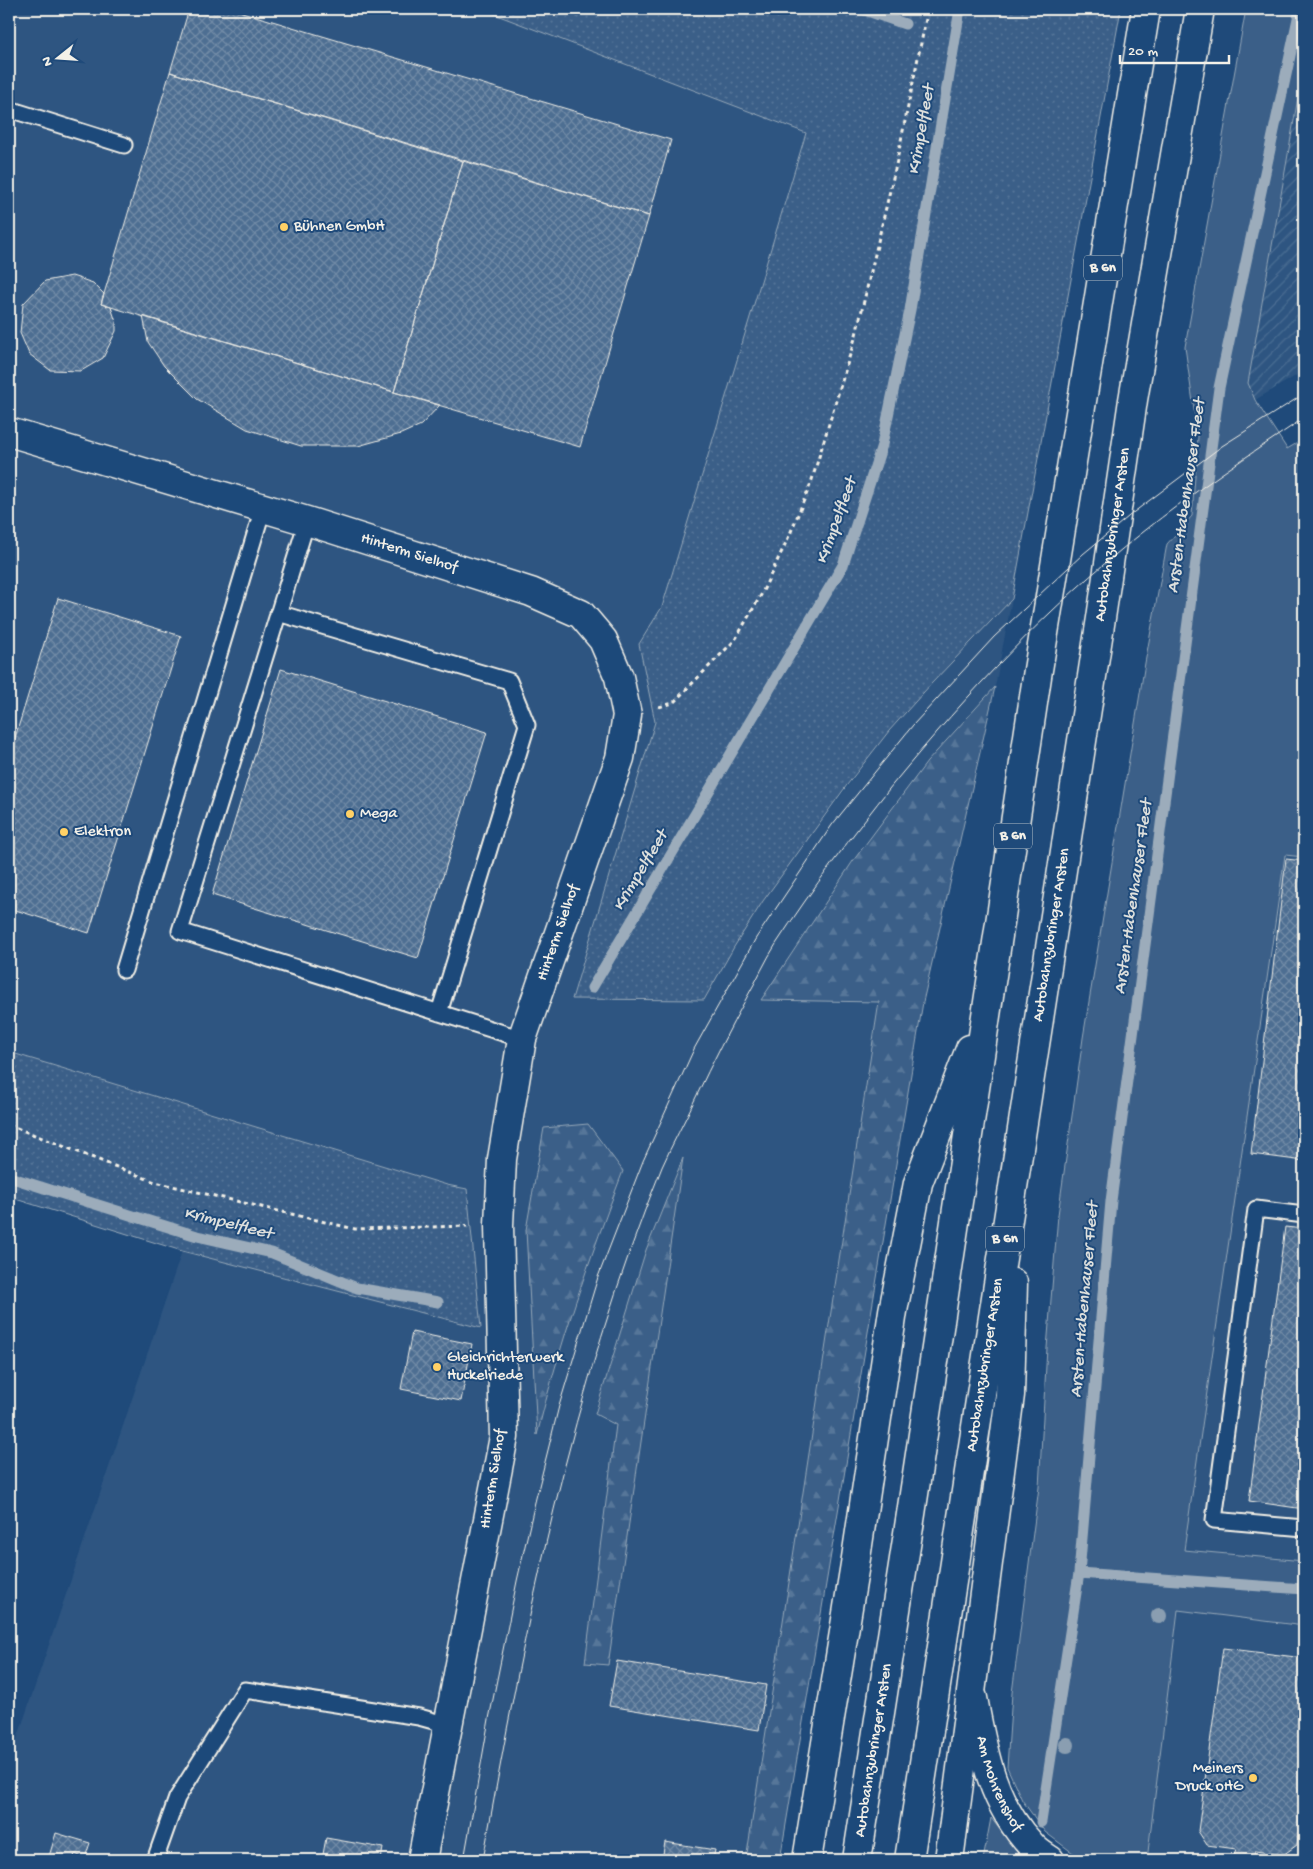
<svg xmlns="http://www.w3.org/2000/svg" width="1313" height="1869" font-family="'Gochi Hand',sans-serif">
  <defs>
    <pattern id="industrial-furrows" width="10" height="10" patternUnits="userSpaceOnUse" patternTransform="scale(1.25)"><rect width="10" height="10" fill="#2d5581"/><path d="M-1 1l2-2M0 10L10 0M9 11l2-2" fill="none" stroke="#4c6e93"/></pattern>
    <pattern id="forest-firs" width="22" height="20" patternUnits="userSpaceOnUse" patternTransform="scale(1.25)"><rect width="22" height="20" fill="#3a5f88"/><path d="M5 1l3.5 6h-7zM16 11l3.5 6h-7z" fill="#577699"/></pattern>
    <pattern id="park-dots" width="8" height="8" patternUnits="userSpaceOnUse" patternTransform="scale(1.25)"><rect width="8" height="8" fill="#3a5f88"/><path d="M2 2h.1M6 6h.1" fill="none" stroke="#577699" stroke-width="1.8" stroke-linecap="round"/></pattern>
    <pattern id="building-cross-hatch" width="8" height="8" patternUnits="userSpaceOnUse" patternTransform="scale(1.25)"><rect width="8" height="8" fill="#4d6e92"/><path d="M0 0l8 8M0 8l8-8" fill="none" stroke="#708aa6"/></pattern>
  </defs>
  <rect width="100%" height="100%" fill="#1f4a7a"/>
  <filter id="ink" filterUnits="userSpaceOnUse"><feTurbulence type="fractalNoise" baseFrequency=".02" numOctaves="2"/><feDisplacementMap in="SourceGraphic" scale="10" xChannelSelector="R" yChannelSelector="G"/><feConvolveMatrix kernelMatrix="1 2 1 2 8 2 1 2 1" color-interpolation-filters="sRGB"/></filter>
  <g filter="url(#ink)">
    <path fill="#2d5581" d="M9,9H510L821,120L662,607L639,644L655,722L572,998L734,947L763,901L803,846L889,731L932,683L1012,599L995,687L927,762L853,861L761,1000L879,1002L746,1860H9V1763L182,1251L481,1328L467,1189L447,1185L9,1052Z
      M1285,855L1304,857V1561L1184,1550Z
      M1178,1610L1304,1626V1860H1147Z"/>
    <path fill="url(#industrial-furrows)" d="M1304,63V371L1255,400L1248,383Z"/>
    <path fill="#3a5f88" stroke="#97a8b8" d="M1246,9H1304V63L1248,383L1255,400L1287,449L1304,439V702L1299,740L1304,742V857L1285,855L1184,1550L1304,1561V1626L1178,1610L1147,1860H1087L1073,1853L1045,1832L1022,1800L1007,1767L1012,1693L1039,1487L1047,1348L1058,1215L1083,1038L1145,663L1167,544L1192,516L1198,437L1185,347Z
      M991,1818L1018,1853L1026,1860H983Z"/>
    <path fill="url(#forest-firs)" stroke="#97a8b8" d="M995,687L923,1002L780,1860H746L879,1002L761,1000L853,861L927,762Z
      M588,1124L623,1171C590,1257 559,1345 537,1435L526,1230L544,1128Z
      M683,1158L608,1665L585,1663L616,1425L595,1414L646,1250Z"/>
    <path fill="url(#park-dots)" stroke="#97a8b8" d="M481,9H1121L1012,599L932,683L889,731L847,785L763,901L734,947L704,1000L572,999L655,722L639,644L662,607L806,133Z
      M9,1052L447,1185L467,1189L481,1328L182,1251L9,1197Z"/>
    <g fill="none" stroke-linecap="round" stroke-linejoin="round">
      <path stroke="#9cacbb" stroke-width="11" d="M862,9L905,24
        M592,988L843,565L882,445L910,310L960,9
        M9,1177L197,1236L272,1253L357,1288L438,1302
        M1079,1573L1304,1589
        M1041,1822L1079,1573L1111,1201L1219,388L1300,9"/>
    </g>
    <path fill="url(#building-cross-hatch)" stroke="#f4f1e8" d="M189,9H232L671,140L649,216L170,72Z
      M170,72L463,161L394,392L101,304Z
      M463,161L649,216L580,447L394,392Z
      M72,276L93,283L104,294L101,304L111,307L116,322V331L103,358L81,371L50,370L29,354L20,333L23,304L45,281Z
      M143,316L394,392L440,405L421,425L401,434L358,446H301L247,429L197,399L164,366L148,342Z
      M58,598L181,636L89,933L9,908V757Z
      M281,669L487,732L418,958L212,895Z
      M1286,859L1304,861V1161L1251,1154Z
      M1285,1227L1304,1229V1509L1249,1501Z
      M412,1332L472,1344L461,1401L401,1389Z
      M1223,1648L1304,1658V1785L1297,1845L1283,1855L1255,1851L1254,1857L1250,1860L1238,1859L1234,1855L1236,1849L1207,1845L1198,1831Z
      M617,1661L766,1685L759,1730L609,1706Z
      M56,1833L90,1843L85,1858L75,1854L73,1860H48Z
      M326,1838L383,1848L381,1860H322Z
      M665,1842L715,1850L713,1860H662Z"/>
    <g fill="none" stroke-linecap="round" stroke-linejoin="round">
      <defs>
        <path id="service" d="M9,109L124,145
          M307,521L180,931L522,1039
          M278,613L509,681L527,725L439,1013
          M124,970L263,508
          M1304,1215L1256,1209L1214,1520L1304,1528
          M155,1860L177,1798L245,1690L419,1717L448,1725"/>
        <g id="minor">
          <path id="s1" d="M9,432L307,521L531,592L581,614L603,640L619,677L627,715L620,758L522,1039L502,1159L499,1225L504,1437L422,1860"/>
          <path id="s2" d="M973,1698C983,1752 992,1804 1032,1846C1037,1852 1044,1856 1050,1860"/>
        </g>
        <g id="trunk">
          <path d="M807,1860L856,1558L893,1311L918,1183L970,1049"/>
          <path id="s3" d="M857,1860L911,1514L1038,670L1146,9"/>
          <path id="s4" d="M909,1860L1101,618L1133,400L1200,9"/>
          <path d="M949,1860L1010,1395L1013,1283"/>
        </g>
      </defs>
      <use href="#service" stroke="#f4f1e8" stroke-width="19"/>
      <use href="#minor" stroke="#f4f1e8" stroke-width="31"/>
      <use href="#trunk" stroke="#f4f1e8" stroke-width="31"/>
      <path stroke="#f4f1e8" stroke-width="3" stroke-dasharray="4 4" stroke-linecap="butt" d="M659,707L673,703L735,640L761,595L790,534L811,483L856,335L896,165L928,9
        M9,1125L155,1182L355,1229L467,1226"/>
      <use href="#service" stroke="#1f4a7a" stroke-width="15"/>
      <use href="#minor" stroke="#1f4a7a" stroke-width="28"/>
      <use href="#trunk" stroke="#1f4a7a" stroke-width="28"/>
      <path stroke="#f4f1e8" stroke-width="1" d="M464,1860L489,1719L517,1581L535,1502L559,1406L598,1277L643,1161L694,1049L756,938L832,825L913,725L994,637L1083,554L1134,512L1222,446L1304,394
        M483,1860C525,1625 571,1390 662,1167C672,1144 685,1121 696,1097C712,1063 729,1030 747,997C757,980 765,961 776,944C812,889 852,835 893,784C968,693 1049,606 1142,533C1194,491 1249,455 1304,418"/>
    </g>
    <g fill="#8a9eb1">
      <circle cx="1159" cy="1616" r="8"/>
      <circle cx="1067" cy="1745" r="8"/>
    </g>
  </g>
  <g fill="#ffd166" stroke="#1f4a7a" stroke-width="2">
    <circle cx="284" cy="227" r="5"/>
    <circle cx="350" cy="814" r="5"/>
    <circle cx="64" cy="832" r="5"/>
    <circle cx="437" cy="1367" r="5"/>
    <circle cx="1253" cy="1778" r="5"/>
  </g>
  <g text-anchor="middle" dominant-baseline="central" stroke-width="4" stroke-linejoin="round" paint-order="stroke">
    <g fill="#1f4a7a" stroke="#b4bfc7" stroke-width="1">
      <rect x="1084" y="255.5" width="38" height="25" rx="4"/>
      <rect x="994" y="823.5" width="38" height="25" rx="4"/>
      <rect x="986" y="1226.5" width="38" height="25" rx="4"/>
    </g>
    <g font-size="15" font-weight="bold" fill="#f4f1e8">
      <text x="1103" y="268">B 6n</text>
      <text x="1013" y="836">B 6n</text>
      <text x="1005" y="1239">B 6n</text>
    </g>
    <g font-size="16" fill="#f4f1e8" stroke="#1f4a7a" text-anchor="start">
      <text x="294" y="227">Bühnen GmbH</text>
      <text x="360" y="814">Mega</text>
      <text x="74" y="832">Elektron</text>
      <text x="447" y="1358">Gleichrichterwerk<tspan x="447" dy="18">Huckelriede</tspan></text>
      <text x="1243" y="1769" text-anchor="end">Meiners<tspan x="1243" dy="18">Druck oHG</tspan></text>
    </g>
    <g font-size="16" fill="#f4f1e8" stroke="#1f4a7a">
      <text stroke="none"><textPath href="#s4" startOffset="1341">Autobahnzubringer Arsten</textPath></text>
      <text stroke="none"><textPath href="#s1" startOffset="418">Hinterm Sielhof</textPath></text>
      <text transform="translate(559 933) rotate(-71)">Hinterm Sielhof</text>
      <text stroke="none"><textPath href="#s4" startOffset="936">Autobahnzubringer Arsten</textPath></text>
      <text stroke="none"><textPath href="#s4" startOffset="501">Autobahnzubringer Arsten</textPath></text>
      <text transform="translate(494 1479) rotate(-81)">Hinterm Sielhof</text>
      <text stroke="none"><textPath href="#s3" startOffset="111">Autobahnzubringer Arsten</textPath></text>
      <text stroke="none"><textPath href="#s2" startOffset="90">Am Mohrenshof</textPath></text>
    </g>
    <g font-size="18" font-style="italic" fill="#dee0dd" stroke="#1f4a7a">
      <text transform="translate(922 130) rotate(-80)">Krimpelfleet</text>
      <text transform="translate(1187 496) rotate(-82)">Arsten-Habenhauser Fleet</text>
      <text transform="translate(837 521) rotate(-70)">Krimpelfleet</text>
      <text transform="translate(641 871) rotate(-59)">Krimpelfleet</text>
      <text transform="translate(1134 897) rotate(-82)">Arsten-Habenhauser Fleet</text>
      <text transform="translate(228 1224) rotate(14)">Krimpelfleet</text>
      <text transform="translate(1085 1300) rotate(-85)">Arsten-Habenhauser Fleet</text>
    </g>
  </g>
  <rect width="1313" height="1869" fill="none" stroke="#1f4a7a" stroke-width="30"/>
  <rect x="15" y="15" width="1283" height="1839" fill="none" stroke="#f4f1e8" stroke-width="2" filter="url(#ink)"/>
  <g transform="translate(58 58) rotate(253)" stroke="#1f4a7a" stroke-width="4" paint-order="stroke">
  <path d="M0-4L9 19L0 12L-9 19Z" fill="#f4f1e8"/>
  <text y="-8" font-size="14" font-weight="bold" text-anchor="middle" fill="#f4f1e8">N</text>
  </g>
  <path d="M1120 55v8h109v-8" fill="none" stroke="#f4f1e8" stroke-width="2.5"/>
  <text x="1128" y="55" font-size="15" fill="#f4f1e8" stroke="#1f4a7a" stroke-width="4" paint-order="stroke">20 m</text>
</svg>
